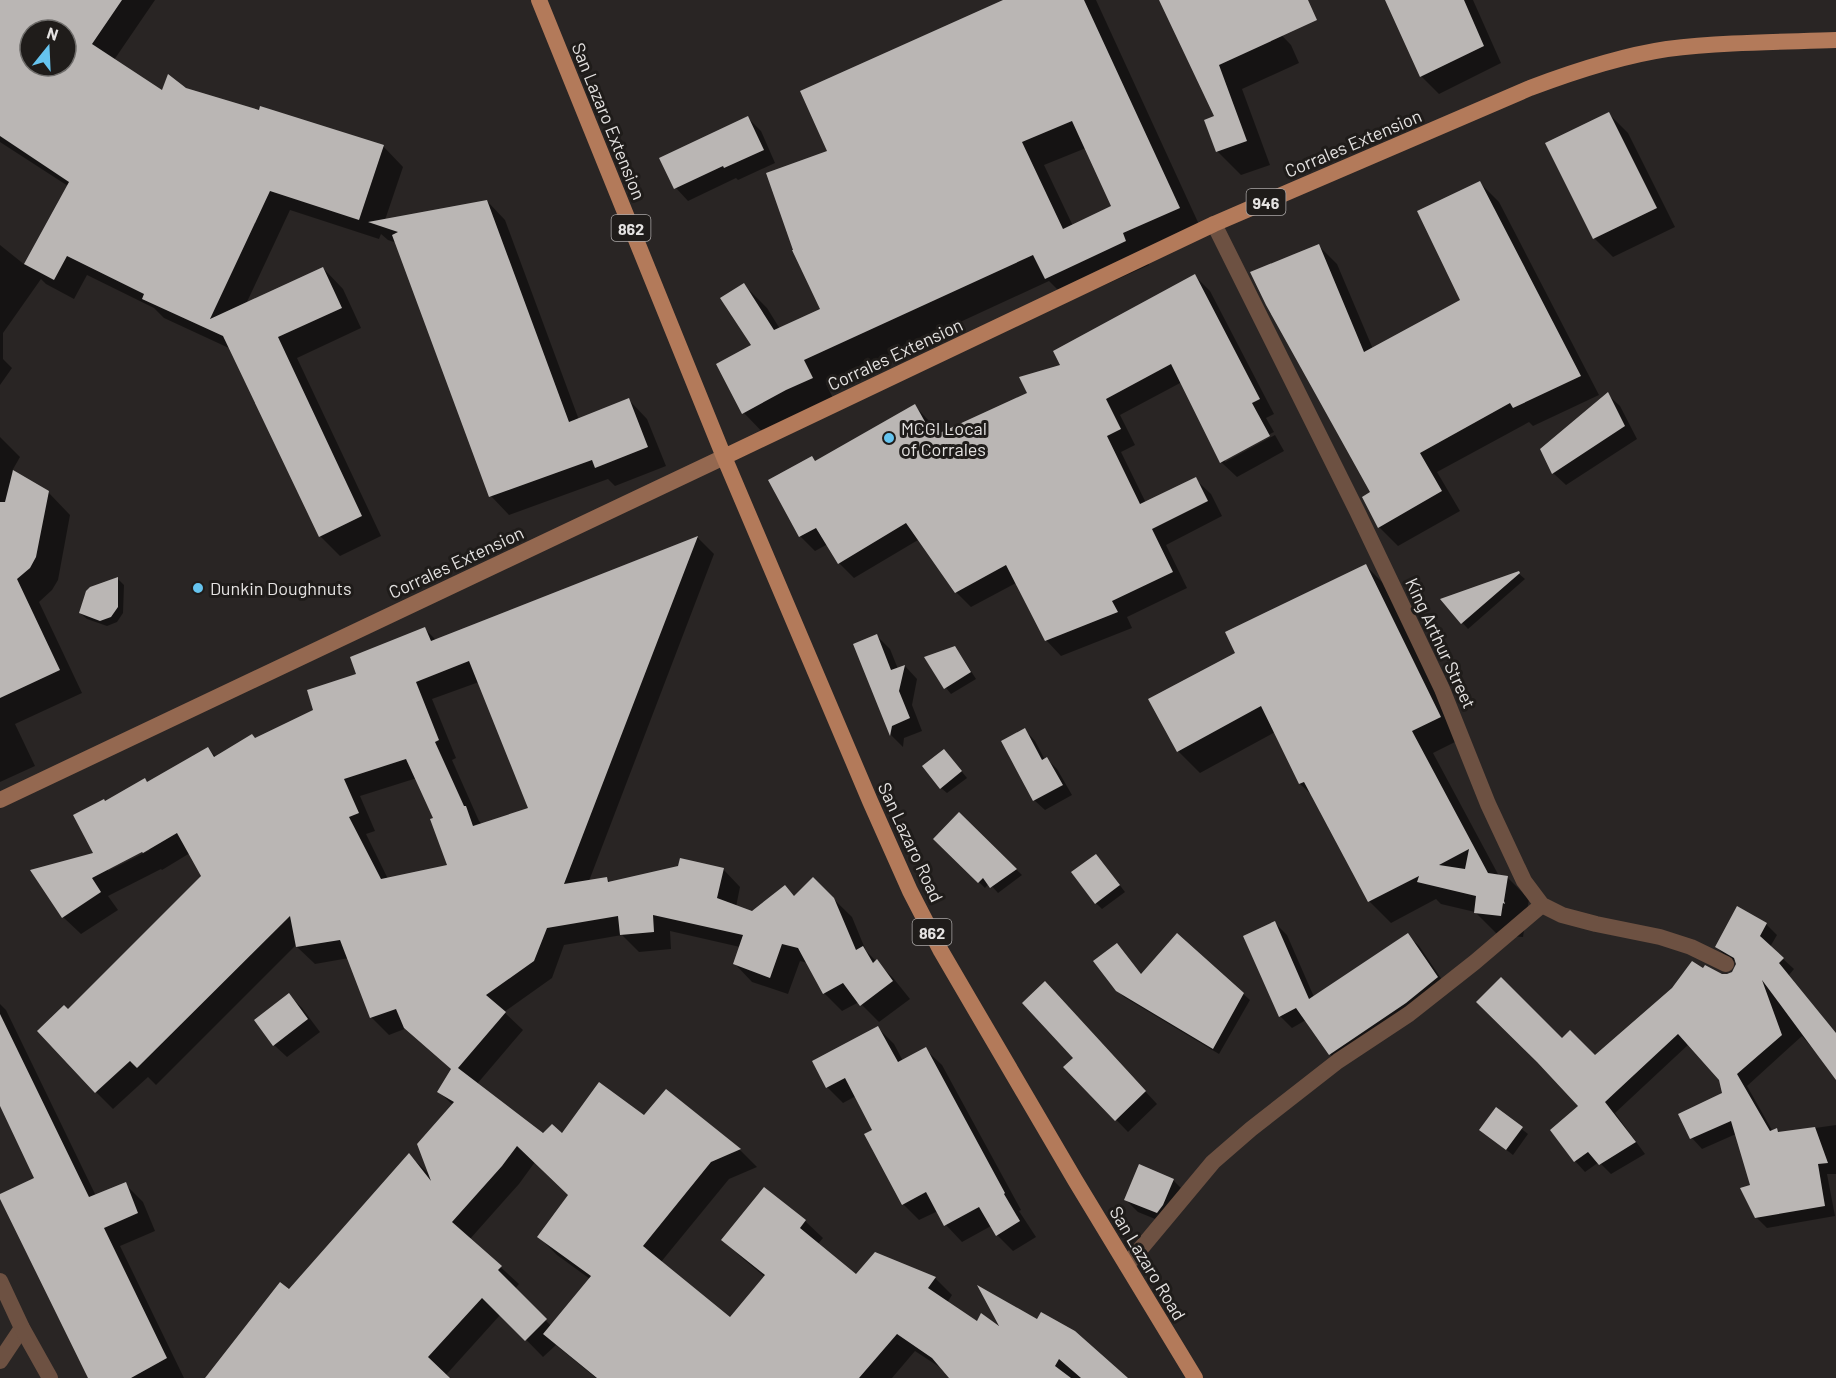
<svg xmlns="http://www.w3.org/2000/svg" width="1836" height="1378" font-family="Barlow,sans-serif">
  <rect width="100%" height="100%" fill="#292524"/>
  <path fill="#0007" fill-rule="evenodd" d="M0,0H155L114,60L163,93L185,89L383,146L403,167L385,220L487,201L505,220L579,420L629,400L647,419L666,466L615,486L608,479L509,515L491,496L397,243L388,240L381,234L379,239L290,210L246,304L323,268L343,289L361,328L297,358L381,536L340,556L320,536L231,349L164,318L154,308L87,275L74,299L46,284L41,279L3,333V359L12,368L0,385V245L25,265L68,186L0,142ZM30,30H66V66H30Z
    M1007,0H1096L1202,231L1145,257L1149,265L1069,301L1049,281L826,384L835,402L767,437L744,413L718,365L753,346L744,285L767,308L780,329L822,310L829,152ZM1086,148L1113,207L1073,226L1044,165Z
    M1387,0H1473L1501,63L1439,94L1421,76Z
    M1268,21L1291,45L1299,63L1242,89L1270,165L1241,175L1217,151L1216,117L1186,53Z
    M1609,114L1628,133L1675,227L1613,257L1594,238Z
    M748,118L761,131L775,163L738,180L736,178L688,201L676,188Z
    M1480,183L1499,202L1599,395L1533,426L1529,422L1437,472L1460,511L1398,546L1379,527L1318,245L1337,264L1373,349L1462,301Z
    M1195,276L1210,291L1274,414L1266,418L1274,432L1225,458V462L1275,435L1284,451L1237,477L1221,462L1182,382L1120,415L1135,445L1121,452L1146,503L1195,479L1211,494L1222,516L1166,545L1187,588L1127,617L1132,628L1061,656L1046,640L1016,583L971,607L956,592L918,540L854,578L839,563L828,544L815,551L800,536L816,462L915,406L930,422L938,435L1029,393L1062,366Z
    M1607,394L1620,406L1637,439L1566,485L1553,473Z
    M0,437L20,457L12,471L48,492L70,515L58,580L52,590L39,602L82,693L15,724L35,766L0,782Z
    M697,537L714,554L589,881L606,878L611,883L723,869L740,887L736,907L752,913L785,887L795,897L813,879L852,917L866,951L894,979L910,999L879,1022L859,1002L842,1011L824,993L808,963L800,961L788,994L752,982L735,964L740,947L670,931L671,949L639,952L622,935L564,945L552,978L504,1012L523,1030L477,1084L543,1135L562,1136L645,1117L666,1091L740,1150L757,1167L729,1179L661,1262L730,1319L765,1277L741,1257L723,1240L805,1221L823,1238L818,1244L856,1276L935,1278L952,1295L947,1303L977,1324L1003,1331L1124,1378H951L944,1370L915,1351L892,1378H596L556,1345L543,1357L501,1314L445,1376L448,1378H207L290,1291L409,1155L431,1176L453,1105L439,1092L452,1070L407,1028L389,1035L371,1017L349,958L315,964L297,947V944L156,1085L148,1077L113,1109L96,1092L68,1011L202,877L190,853L162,870L161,869L108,896L118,910L81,934L63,917L95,854L106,803L148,783L208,749L216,757L315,711L358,675L425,629L436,640ZM479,682L530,809L482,824L479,821L452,760L456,758L432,699ZM417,778L435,819L449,866L388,879L366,834L375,831L360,796ZM148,847L150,850L108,871V867ZM535,1162L569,1195L539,1237L557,1255L590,1279L551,1326L515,1289L519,1284L470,1239L519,1184Z
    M1366,566L1388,588L1461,739L1433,753L1499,876L1507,877L1529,899L1523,937L1498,935L1475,912L1441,904L1436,899L1391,923L1370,902L1313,796L1300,784L1275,732L1200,773L1178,751L1237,653Z
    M1518,573L1525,579L1468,629L1442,600Z
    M118,579L124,585L123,613L117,622L107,626L87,619L80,613L84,597L91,588Z
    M877,636L890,649L898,669L905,666L917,679L912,705L922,731L904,738L903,747L891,735L855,645Z
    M954,648L960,654L976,679L951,694L946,688Z
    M1025,730L1035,741L1045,760L1047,759L1057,769L1072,795L1045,810L1034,800Z
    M950,757L967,778L947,793L941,788Z
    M959,814L1022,875L998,893L989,883L985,888L935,839Z
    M1102,862L1125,892L1102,909L1096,903Z
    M1275,923L1287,935L1314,997L1407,935L1419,946L1449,990L1342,1066L1330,1054L1306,1020L1292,1028L1280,1016Z
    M1766,924L1777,935L1770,947L1794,969L1789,975L1836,1034V1076L1802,1036L1747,1086L1773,1132L1777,1130L1780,1133L1836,1125V1174H1827L1835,1216L1767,1228L1756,1217L1751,1186L1736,1134L1702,1149L1692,1138L1680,1114L1724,1093L1720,1079L1689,1044L1615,1113L1645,1154L1611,1174L1599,1162L1585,1172L1575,1161L1580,1107L1562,1040L1595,1057L1703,970L1722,975L1733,973L1738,963L1727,957L1716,947Z
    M1177,935L1250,1000L1219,1054L1124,997L1117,990L1142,976Z
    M289,995L302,1008L320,1032L287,1057L274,1045Z
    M1056,995L1157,1104L1128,1132L1065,1067L1075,1058Z
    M0,1004L6,1010L96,1196L125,1184L143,1202L155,1231L120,1246L184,1378H90L36,1179L0,1105Z
    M878,1028L894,1044L903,1061L925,1049L942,1065L1021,1210L1019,1211L1036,1237L1013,1251L997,1235L991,1226L962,1242L946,1225L938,1211L919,1220L903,1204L874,1131L856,1096L843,1103L827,1087Z
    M1497,1109L1528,1134L1513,1155L1487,1135Z
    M1173,1180L1186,1193L1170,1225L1138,1212L1125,1199Z"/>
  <path fill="#bab6b4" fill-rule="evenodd" d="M0,0H122L92,44L162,90L168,74L186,88L259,110L260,106L384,145L359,220L270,191L210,319L323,267L342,308L278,337L362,516L319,537L223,336L142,299L144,294L67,256L54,280L24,264L69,182L0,136ZM30,30H66V66H30Z
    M1003,0H1084L1180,208L1123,233L1126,241L1045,279L1033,255L804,360L813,378L786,390L742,414L716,364L751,345L720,298L744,283L774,330L820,309L792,250H793L766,173L827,151L800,91ZM1072,121L1111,206L1063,229L1022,142Z
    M1159,0H1308L1317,20L1219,65L1247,141L1216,152L1204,120L1214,116Z
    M1385,0H1464L1484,46L1420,77Z
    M1609,112L1657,208L1593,239L1545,143Z
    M748,116L764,150L724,168L723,166L674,189L659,158Z
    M1480,181L1581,376L1513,408L1510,403L1420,453L1442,491L1378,528L1362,497L1370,492L1266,305L1250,272L1319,244L1364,352L1460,300L1417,211Z
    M487,200L569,422L629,398L648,447L595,468L592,460L489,497L392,235L398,232L368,222Z
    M1195,274L1260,399L1252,403L1270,436L1220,463L1171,364L1106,399L1121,429L1107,436L1140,504L1196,477L1208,501L1152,529L1173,572L1112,601L1118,612L1045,641L1006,565L955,593L906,523L838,564L816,528L799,537L768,480L812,456L815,461L915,404L933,436L1027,393L1019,377L1060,365L1053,351Z
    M1608,392L1625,426L1552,474L1540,449Z
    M13,470L49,491L36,557L30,568L17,579L60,670L0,698V502H5Z
    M698,536L564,884L607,877L608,882L678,866L680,858L724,868L717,898L752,911L785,885L794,896L813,877L834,898L856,950L863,946L873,963L877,959L893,981L860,1006L843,983L823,994L798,948L782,944L770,978L733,964L743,935L653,915L654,932L620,935L618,916L547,928L534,961L486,995L506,1012L458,1068L543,1133L552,1124L562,1133L599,1082L644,1115L666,1089L741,1149L711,1162L643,1246L730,1317L765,1275L721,1240L764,1187L806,1220L800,1228L856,1274L875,1252L936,1277L928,1288L977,1321L981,1313L999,1326L977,1285L1037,1319L1041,1312L1075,1331L1128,1378H1081L1059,1359L1055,1366L1071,1378H949L932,1358L897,1334L859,1378H597L543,1334L591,1276L537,1237L568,1195L517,1146L502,1166L452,1222L502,1266L498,1270L547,1319L525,1341L482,1298L428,1357L450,1378H205L280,1282L289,1289L409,1153L431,1181L417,1144L454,1102L437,1092L451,1069L404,1028L396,1009L370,1018L340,940L296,947L290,916L137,1068L130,1061L95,1093L37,1031L64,1005L68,1009L201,876L177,833L143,853L142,852L92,878L101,892L62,918L30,870L93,853L73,815L104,799L105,801L145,778L147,782L208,747L214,757L252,734L255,738L313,710L307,690L356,674L350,657L425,627L431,641ZM469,661L528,808L473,826L466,806H464L435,742L439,740L416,682ZM406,759L433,818L430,819L447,865L381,879L349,817L359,813L344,779Z
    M1366,564L1441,717L1412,731L1488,873L1508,876L1504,901L1505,904L1503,903L1501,916L1474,913L1476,896L1417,882L1419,876L1368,902L1304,782L1299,784L1261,706L1177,752L1148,699L1235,653L1225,632ZM1469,849L1465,869L1439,865Z
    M1519,571L1520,573L1461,624L1440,599Z
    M118,577V607L111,617L100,621L79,613L86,591L90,587Z
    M877,634L891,670L905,665L899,691L910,718L892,726L890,736L853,644Z
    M955,646L971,672L944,689L924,657Z
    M1025,728L1042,760L1047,757L1063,785L1033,801L1001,741Z
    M944,749L962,771L940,789L922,766Z
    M959,812L1017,869L990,888L983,878L978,883L933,839Z
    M1096,854L1120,885L1095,904L1071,872Z
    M1737,906L1767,923L1760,936L1784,958L1779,963L1836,1033V1080L1762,980L1782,1035L1737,1074L1770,1131L1777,1128L1778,1132L1815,1127L1828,1163L1818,1164L1825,1206L1755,1218L1740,1188L1750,1185L1731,1121L1690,1139L1678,1114L1722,1093L1719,1080L1678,1034L1605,1102L1636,1142L1599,1165L1588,1152L1574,1162L1550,1130L1578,1106L1537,1062L1476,1002L1501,977L1562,1038L1570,1030L1595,1055L1672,988L1692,961L1703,968L1705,965L1722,974H1727L1732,972L1736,964L1734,958L1715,947Z
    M1275,921L1309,999L1408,933L1438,977L1406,1003L1329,1055L1296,1008L1279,1017L1243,936Z
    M1177,933L1244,993L1213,1049L1116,991L1093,961L1117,943L1141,974Z
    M1045,981L1146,1091L1115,1121L1063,1067L1073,1058L1022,1003Z
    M289,993L308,1019L273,1046L254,1020Z
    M0,1014L89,1197L126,1182L138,1213L104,1228L167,1358L131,1378H88L0,1199V1194L34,1178L0,1106Z
    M878,1026L898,1062L926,1047L1005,1193L1004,1194L1020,1221L996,1236L979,1207L944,1226L926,1192L902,1205L864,1134L872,1130L845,1078L826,1088L812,1061Z
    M1496,1107L1523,1127L1506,1150L1479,1130Z
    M1139,1164L1174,1179L1163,1205L1157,1213L1124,1200Z"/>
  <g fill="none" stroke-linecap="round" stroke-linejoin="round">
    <path stroke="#6d5142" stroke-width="16" d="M1214,224L1357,511L1442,689L1488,804L1524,881L1542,905L1562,915L1596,924L1660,937L1691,947L1726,964
      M1127,1265L1213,1162L1251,1129L1338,1061L1409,1014L1475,962L1542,905
      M0,1361L22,1328"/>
    <path stroke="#6d5142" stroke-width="16" d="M0,1281L22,1328L50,1378"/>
    <path stroke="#946850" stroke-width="16" d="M0,800L724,457"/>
    <path stroke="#b37a5a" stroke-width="16" d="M539,0L724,457L870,801L910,891L941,951L969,999L1075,1180L1195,1378
      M724,457L1214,224L1530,88C1575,71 1620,56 1667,49C1723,42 1780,42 1836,40"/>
  </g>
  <g fill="#66c4ef" stroke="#1f1c1a" stroke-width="2">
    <circle cx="889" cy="438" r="6"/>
    <circle cx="198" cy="588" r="6"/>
  </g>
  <g text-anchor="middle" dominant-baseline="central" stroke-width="6" stroke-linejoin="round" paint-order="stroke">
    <g fill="#1f1c1a" stroke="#aaa7a6" stroke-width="1.5">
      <rect x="1246.5" y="189" width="39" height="26" rx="4.5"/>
      <rect x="611.5" y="215" width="39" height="26" rx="4.5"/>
      <rect x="912.5" y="919" width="39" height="26" rx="4.5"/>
    </g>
    <g font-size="16" font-weight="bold" fill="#e5e3e2">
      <text x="1266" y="202">946</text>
      <text x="631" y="228">862</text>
      <text x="932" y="932">862</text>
    </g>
    <g font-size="18" fill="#e5e3e2" stroke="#1f1c1a">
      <text transform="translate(609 121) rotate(68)">San Lazaro Extension</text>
      <text transform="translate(1353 143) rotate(-23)">Corrales Extension</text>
      <text transform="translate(895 354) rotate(-25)">Corrales Extension</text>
      <text transform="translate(456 562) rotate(-25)">Corrales Extension</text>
      <text transform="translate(1441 643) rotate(65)">King Arthur Street</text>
      <text transform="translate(911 842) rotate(65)">San Lazaro Road</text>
      <text transform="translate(1148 1263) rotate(59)">San Lazaro Road</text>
    </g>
    <g font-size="18" fill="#e5e3e2" stroke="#1f1c1a" text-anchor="start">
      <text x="901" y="428">MCGI Local<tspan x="901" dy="21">of Corrales</tspan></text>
      <text x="210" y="588">Dunkin Doughnuts</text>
    </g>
  </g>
  <g transform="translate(48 48) rotate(18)"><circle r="28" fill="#1f1c1a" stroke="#6e6c6a" stroke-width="1.5"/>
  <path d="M0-4.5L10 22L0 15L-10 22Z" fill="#66c4ef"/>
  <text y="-9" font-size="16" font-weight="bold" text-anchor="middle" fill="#e5e3e2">N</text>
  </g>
</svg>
